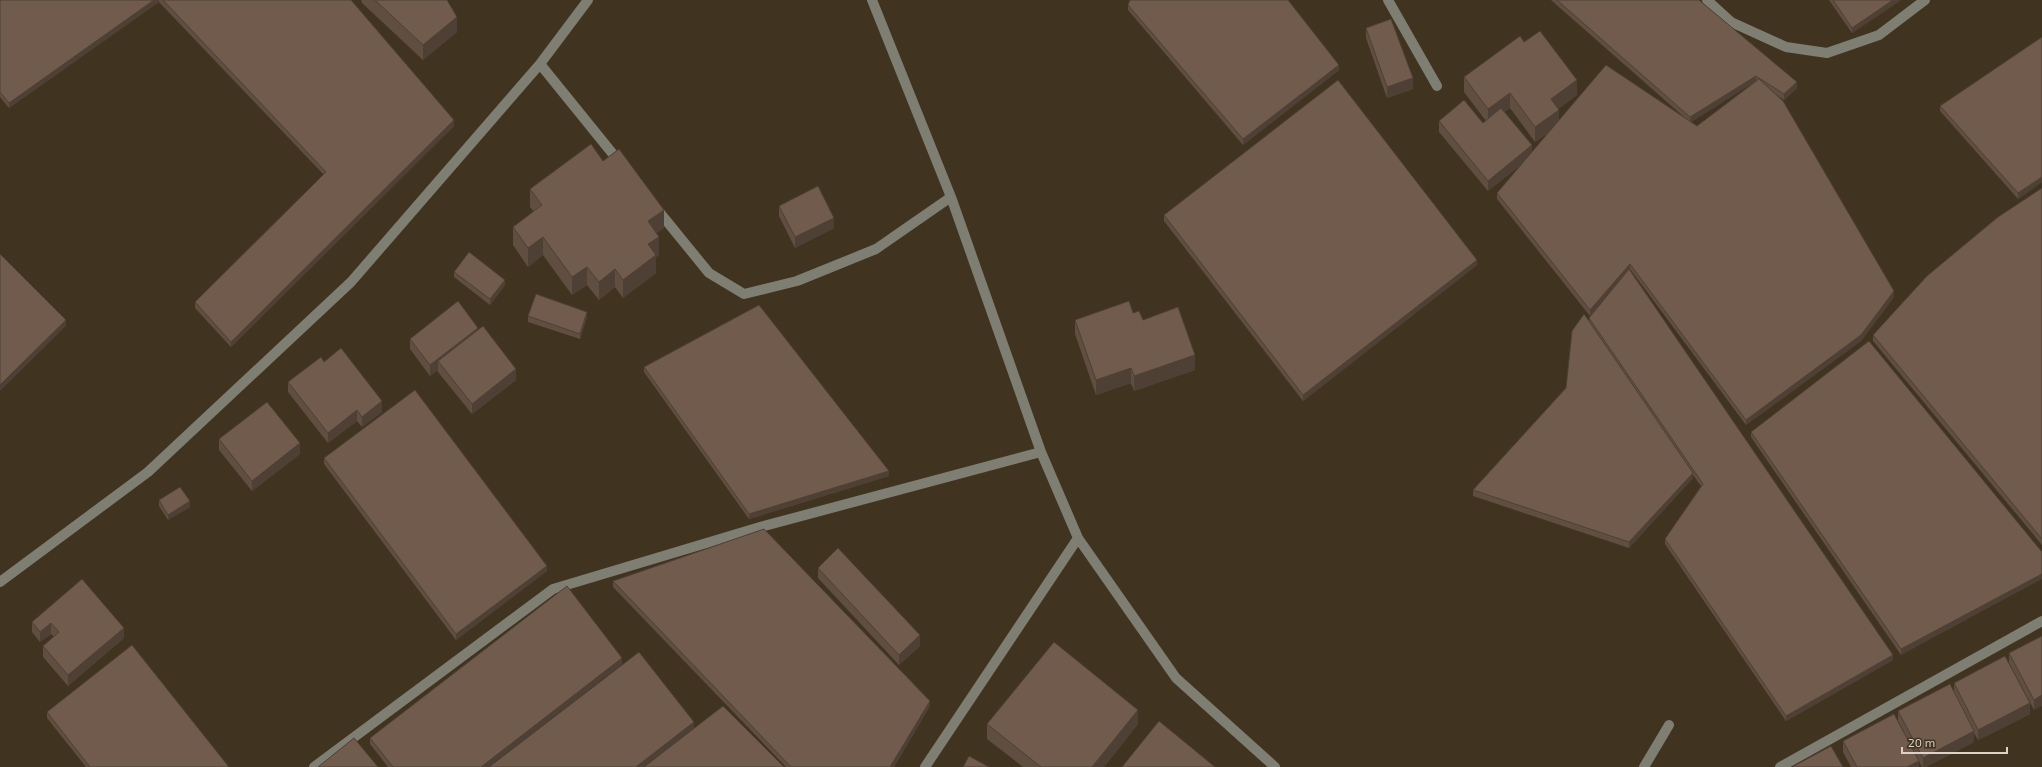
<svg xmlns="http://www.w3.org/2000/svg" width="2042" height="767" font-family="'Exo 2',sans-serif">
  <rect width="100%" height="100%" fill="#403420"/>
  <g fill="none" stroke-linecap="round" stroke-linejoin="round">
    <path stroke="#7f7e73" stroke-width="10" d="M872,0L951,197L1041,452L1078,538L1176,678L1275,767
      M1388,0L1437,86
      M1707,0L1731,22L1786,47L1827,53L1879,35L1925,0
      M540,64L621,164
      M656,208L709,273L744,294L797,281L876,249L951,197
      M0,582L148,472L351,282L540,64L588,0
      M314,767L553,589L760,527L1041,452
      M925,767L1078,538
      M1644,767L1669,725
      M1780,767L2042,621"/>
  </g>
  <path fill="#604e41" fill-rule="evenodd" d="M0,0H351L454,126L231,347L195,308V302L324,175L159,2L9,108L0,97Z
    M361,0H447L457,32L423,60L362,3Z
    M1551,0H1699L1797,88L1784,100L1777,95L1894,297L1861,341L1746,425L1630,269V270L1893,660L1786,721L1665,544V539L1701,486L1693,475V478L1629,548L1473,496V490L1566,388L1589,322V318L1590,316L1497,199V193L1522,164L1488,191L1439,132V121L1483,123L1486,121L1464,92V77L1524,42L1577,95L1558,109L1559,120L1684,117ZM1756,81L1697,126L1691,122ZM1510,108L1535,142L1548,133L1532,152L1504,112Z
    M1829,0H1901L1852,33Z
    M1128,5L1339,70L1243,145L1128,10Z
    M1366,28L1413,89L1387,98L1366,38Z
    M2042,37V182L2018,199L1940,111V106Z
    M603,161L664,228L656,233L659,255L656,257V273L623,298L615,287L599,300L587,285L572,295L543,255L528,267L513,245V227L534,212L530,207V189Z
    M2042,188V545L1873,341V335Z
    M779,206L834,228L795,248L779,216Z
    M1164,215L1477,265L1303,401L1164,221Z
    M454,272L505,285L490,305L454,277Z
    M1133,313L1143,320L1195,370L1134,391L1131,383L1096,395L1075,334V320Z
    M528,316L587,317L580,339L528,322Z
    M478,330L516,380L472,414L438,372V370L430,376L410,349V339Z
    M324,362L382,412L362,427L357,421L328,443L288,392V382Z
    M644,367L889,476L749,519L644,372Z
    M1751,432L2042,552L1901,655L1751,437Z
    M219,439L300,454L252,491L219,450Z
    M324,458L547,571L456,640L324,464Z
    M159,500L190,507L168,520L159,506Z
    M818,568L920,646L899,665L818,578Z
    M82,579L124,638L68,686L43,657V646L54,637L51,634L40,642L32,632V622Z
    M613,581L930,706L894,767H786L613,587Z
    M2042,636L2034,710L2009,663V653Z
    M622,664L488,767H388L370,744V738Z
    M1954,683L2030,714L1978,740L1974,733V742L1926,767H1922L1898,721V711L1954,692Z
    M47,712L229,767H86L47,718Z
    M987,724H1138L1104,767H1023L987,739Z
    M1843,741L1919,767H1851L1843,752Z"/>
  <path fill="#4e4035" d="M154,0H159V2L9,108V103Z
    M1893,0H1901L1852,33V28Z
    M457,17V32L423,60V45Z
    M1339,65V70L1243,145V139Z
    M1756,76V81L1690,123V117Z
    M1413,78V89L1387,98V87Z
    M1577,80V95L1551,114V99Z
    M1797,82V88L1784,100V94Z
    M1510,93V108L1488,124V109Z
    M1559,110V125L1535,142V127Z
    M454,120V126L231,347V342Z
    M1532,145V156L1488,191V181Z
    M2042,177V182L2018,199V193Z
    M664,210V228L648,240V221Z
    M834,218V228L795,248V237Z
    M543,237V255L528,267V248Z
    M659,237V255L656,257V273L623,298V280L648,244Z
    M1477,260V265L1303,401V395Z
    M1630,264V269L1590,316V310Z
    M587,267V285L572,295V277Z
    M615,269V287L599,300V282Z
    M505,280V285L490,305V299Z
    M1894,291V297L1861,341L1746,425V420Z
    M587,312V317L580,339V334Z
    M66,320V326L0,391V385Z
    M478,328V338L438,361V370L430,376V365Z
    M1195,355V370L1134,391V376Z
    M1131,368V383L1096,395V380Z
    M516,369V380L472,414V404Z
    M382,401V412L362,427V417Z
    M357,410V421L328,443V433Z
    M300,443V454L252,491V481Z
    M889,471V476L749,519V514Z
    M1693,473V478L1629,548V542Z
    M190,501V507L168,520V515Z
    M547,566V571L456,640V634Z
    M2042,574V579L1901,655V649Z
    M51,623V634L40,642V632Z
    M124,628V638L68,686V675Z
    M920,635V646L899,665V655Z
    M1893,655V660L1786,721V716Z
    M622,658V664L488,767H481Z
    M2042,695V706L2034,710V700Z
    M930,701V706L894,767H890Z
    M2030,703V714L1978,740V730Z
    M1138,710V724L1104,767H1092Z
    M694,722V728L644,767H636Z
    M1974,731V742L1926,767H1923V758Z
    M1919,761V767H1907Z"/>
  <path fill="#705b4c" stroke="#4e4035" d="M0,0H154L9,103L0,92Z
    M163,0H351L454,120L231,342L195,302L326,172Z
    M375,0H447L457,17L423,45Z
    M1130,0H1288L1339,65L1243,139L1128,5Z
    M1557,0H1699L1797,82L1784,94L1756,76L1690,117Z
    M1833,0H1893L1852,28Z
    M1391,19L1413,78L1387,87L1366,28Z
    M1540,31L1577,80L1551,99L1559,110L1535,127L1510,93L1488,109L1464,77L1520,36L1524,42Z
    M2042,37V177L2018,193L1940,106Z
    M1606,65L1697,126L1759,79L1783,101L1894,291L1861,335L1746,420L1630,264L1590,310L1497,193Z
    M1338,80L1477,260L1303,395L1164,215Z
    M1464,100L1483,123L1501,108L1532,145L1488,181L1439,121Z
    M591,144L603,161L619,149L664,210L648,221L659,237L648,244L656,255L623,280L615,269L599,282L587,267L572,277L543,237L528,248L513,227L542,205L530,189Z
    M818,186L834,218L795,237L779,206Z
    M2042,188V539L1873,335L1927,276L1998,217Z
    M469,252L505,280L490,299L454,272Z
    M0,254L66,320L0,385Z
    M1629,269L1893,655L1786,716L1665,539L1703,484L1589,318Z
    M536,294L587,312L580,334L528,316Z
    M458,301L478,328L430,365L410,339Z
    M1129,301L1133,313L1139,311L1143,320L1178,307L1195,355L1134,376L1131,368L1096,380L1075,320Z
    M759,305L889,471L749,514L644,367Z
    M1584,314L1693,473L1629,542L1473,490L1566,388L1572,331Z
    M483,326L516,369L472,404L438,361Z
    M1869,341L2042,552V574L1901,649L1751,432Z
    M341,348L382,401L362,417L357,410L328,433L288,382L321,357L324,362Z
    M415,390L547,566L456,634L324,458Z
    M267,402L300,443L252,481L219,439Z
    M180,487L190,501L168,515L159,500Z
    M764,529L930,701L890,767H791L613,581Z
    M838,548L920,635L899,655L818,568Z
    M82,579L124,628L68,675L43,646L59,632L51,623L40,632L32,622Z
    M567,586L622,658L481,767H393L370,738Z
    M2042,636V695L2034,700L2009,653Z
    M1054,642L1138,710L1092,767H1041L987,724Z
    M132,645L229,767H90L47,712Z
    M639,652L694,722L636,767H489Z
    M2005,656L2030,703L1978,730L1954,683Z
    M1950,684L1974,731L1923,758L1898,711Z
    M723,706L784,767H644Z
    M1894,714L1919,761L1907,767H1857L1843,741Z
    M1159,721L1215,767H1122Z
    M354,738L378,767H318Z
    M1831,746L1843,767H1792Z
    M969,756L989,767H963Z"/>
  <path d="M1902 747v6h105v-6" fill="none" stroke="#dad3c7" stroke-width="2"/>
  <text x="1908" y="747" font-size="12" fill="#dad3c7" stroke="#403420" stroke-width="3" paint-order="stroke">20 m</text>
</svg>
